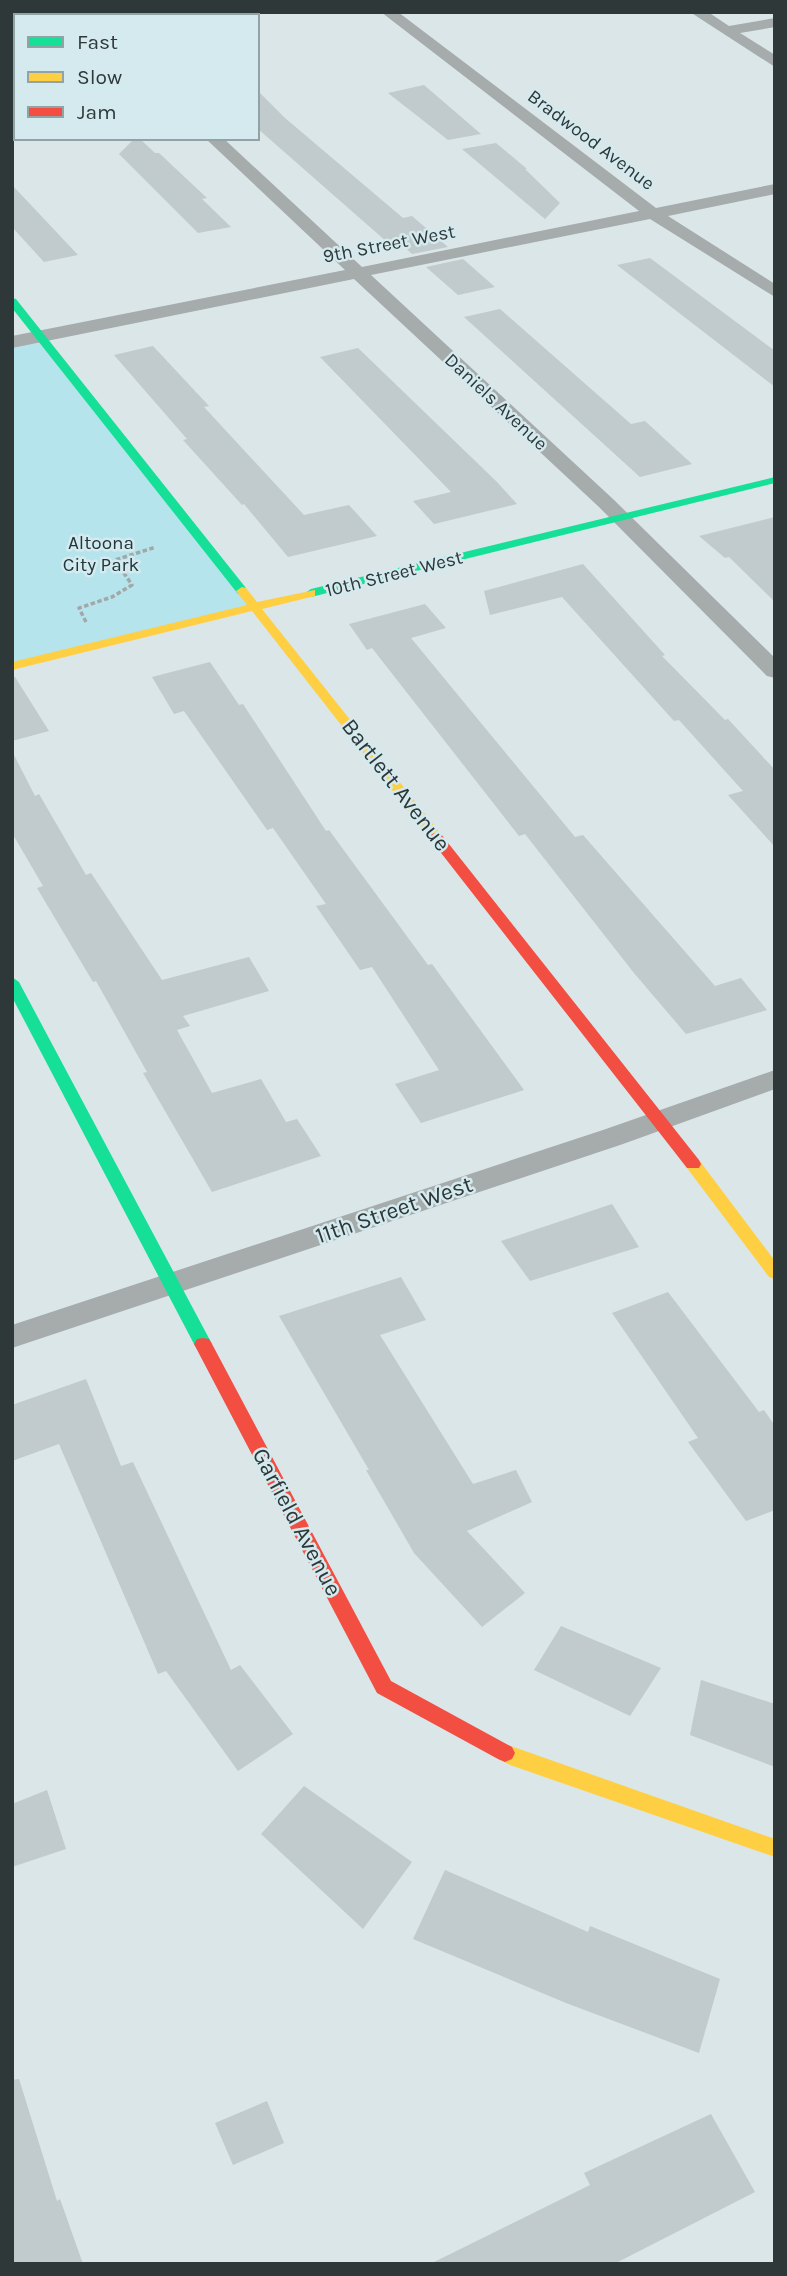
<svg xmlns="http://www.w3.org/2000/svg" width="787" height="2276" font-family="Karla,sans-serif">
  <rect width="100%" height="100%" fill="#dae6e8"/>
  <path fill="#b6e4ec" d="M42,337L256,607L12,666V342Z"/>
  <path fill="#c1cacc" d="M424,85L481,134L448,140L388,93Z
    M257,90L285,118L403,218L412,216L448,247L412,254L397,240L387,242L257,128Z
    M135,138H139L155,153H159L207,198L202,199L231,227L198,233L119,154Z
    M496,143L527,169H525L560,203L545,219L462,149Z
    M12,185L30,204L78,255L44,262L12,227Z
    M650,258L775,351V387L617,265Z
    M463,259L495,287L458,295L426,267Z
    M500,309L631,424L645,421L692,464L640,477L464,317Z
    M153,346L209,406L204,407L304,515L349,505L377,536L288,557L244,504L242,505L183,440L187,439L114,355Z
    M358,348L496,481L517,504L434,524L413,501L451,492L320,357Z
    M775,517V602L729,557L725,558L699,536Z
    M583,564L665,655L662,656L725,720L728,719L775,770V847L728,795L743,791L679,720L674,721L562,597L490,615L484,591Z
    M425,604L446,628L411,638L575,837L583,835L715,986L741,978L767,1010L686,1034L634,973L525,834L519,836L372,648L367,650L349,624Z
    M210,662L239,705L243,704L326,831L329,830L428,965L432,964L524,1090L421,1123L395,1084L439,1070L372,967L360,970L316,906L326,904L273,828L267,830L184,711L174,714L152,677Z
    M12,677H15L49,731L12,741Z
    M12,751L35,796L39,794L86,875L91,873L162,980L249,957L269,991L183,1016L190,1026L177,1030L212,1093L261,1079L286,1122L297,1119L321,1156L212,1192L143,1073L147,1072L96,981L93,982L37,888L43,886L12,833Z
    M612,1204L639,1247L530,1281L501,1241Z
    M401,1277L426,1320L380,1335L473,1484L516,1470L532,1502L467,1531L525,1593L482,1627L414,1553L366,1470H369L279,1316Z
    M668,1292L759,1412L764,1410L775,1426V1510L746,1521L688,1442L698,1438L612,1313Z
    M86,1379L121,1466L133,1462L231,1670L240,1665L293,1734L238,1771L166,1671L158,1674L59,1444L12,1461V1405Z
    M561,1626L661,1668L630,1716L534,1670Z
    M701,1680L775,1704V1767L690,1735Z
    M304,1786L412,1862L363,1929L261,1834Z
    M47,1790L66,1849L12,1867V1804Z
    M445,1870L588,1932L590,1926L720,1979L699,2053L566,2003L413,1939Z
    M19,2079L57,2201L60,2199L83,2264H12V2080Z
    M267,2101L284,2143L233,2165L215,2123Z
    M711,2114L755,2192L614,2264H430L590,2185L584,2173Z"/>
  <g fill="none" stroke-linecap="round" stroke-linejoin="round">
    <path stroke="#a2a7a8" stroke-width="3.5" stroke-dasharray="4.5 2.5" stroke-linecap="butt" d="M86,622L79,608L112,597L132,585L115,560L156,547"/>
    <path fill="#a6abac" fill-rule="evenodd" d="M12,12H37L33,16H16V19H12Z
      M72,12H88L90,16H74Z
      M381,12H398L656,208L775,184V194L668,216L775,284V297L650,219L371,275L613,499L775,658V678L767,676L599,507L354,279L12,348V336L345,270L205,138H223L362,267L639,211Z
      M690,12H708L729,26L775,18V27L740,33L775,55V67Z
      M775,1070V1089L623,1144L12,1348V1325L603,1130Z"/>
    <path fill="#16e098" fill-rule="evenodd" d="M12,298L16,299L246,588V594H238L12,308Z
      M775,477V483L311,597L305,593L311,589Z
      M12,977L19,982L212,1344L209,1349H197L194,1344L12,997Z"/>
    <path fill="#ffcf43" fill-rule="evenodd" d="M242,587L246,588L257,602L315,590V596L262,609L441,834L443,837L441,840H431L252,611L12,670V662L247,605L236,591Z
      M693,1158L699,1160L775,1261V1279L769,1277L687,1168L685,1164L687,1160Z
      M505,1744L775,1839V1857L510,1765L498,1759L495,1753L498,1747Z"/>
    <path fill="#f24e42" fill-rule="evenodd" d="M436,833L441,834L699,1160L701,1164L699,1168H687L431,840L429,837L431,834Z
      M203,1338L209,1339L212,1344L391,1681L512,1747L515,1753L512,1759L505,1762L498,1759L377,1693L194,1344L197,1339Z"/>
  </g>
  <g text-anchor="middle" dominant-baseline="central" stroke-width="5" stroke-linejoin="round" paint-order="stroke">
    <g font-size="19" fill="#2f3839" stroke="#d4eaee">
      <text transform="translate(591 140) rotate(37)">Bradwood Avenue</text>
      <text transform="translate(389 244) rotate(-11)">9th Street West</text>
      <text transform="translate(496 402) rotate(43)">Daniels Avenue</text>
      <text transform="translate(394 574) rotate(-14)">10th Street West</text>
    </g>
    <g font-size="19" fill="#20383d" stroke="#d4eaee">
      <text x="101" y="543">Altoona<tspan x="101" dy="22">City Park</tspan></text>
    </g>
    <g font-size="23" fill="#2f3839" stroke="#d4eaee">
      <text transform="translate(396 785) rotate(52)">Bartlett Avenue</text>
      <text transform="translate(394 1210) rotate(-19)">11th Street West</text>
      <text transform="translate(297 1522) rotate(62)">Garfield Avenue</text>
    </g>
  </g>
  <rect width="787" height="2276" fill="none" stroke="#2f3839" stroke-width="28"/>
  <rect x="14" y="14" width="245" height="126" fill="#d4eaee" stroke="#92a3a6" stroke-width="2"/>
  <rect x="28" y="37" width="35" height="10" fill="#16e098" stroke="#92a3a6" stroke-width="2"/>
  <text x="77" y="49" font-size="21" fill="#2f3839">Fast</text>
  <rect x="28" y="72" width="35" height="10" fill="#ffcf43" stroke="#92a3a6" stroke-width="2"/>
  <text x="77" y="84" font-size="21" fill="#2f3839">Slow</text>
  <rect x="28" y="107" width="35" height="10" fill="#f24e42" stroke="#92a3a6" stroke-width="2"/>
  <text x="77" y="119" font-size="21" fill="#2f3839">Jam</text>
</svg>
